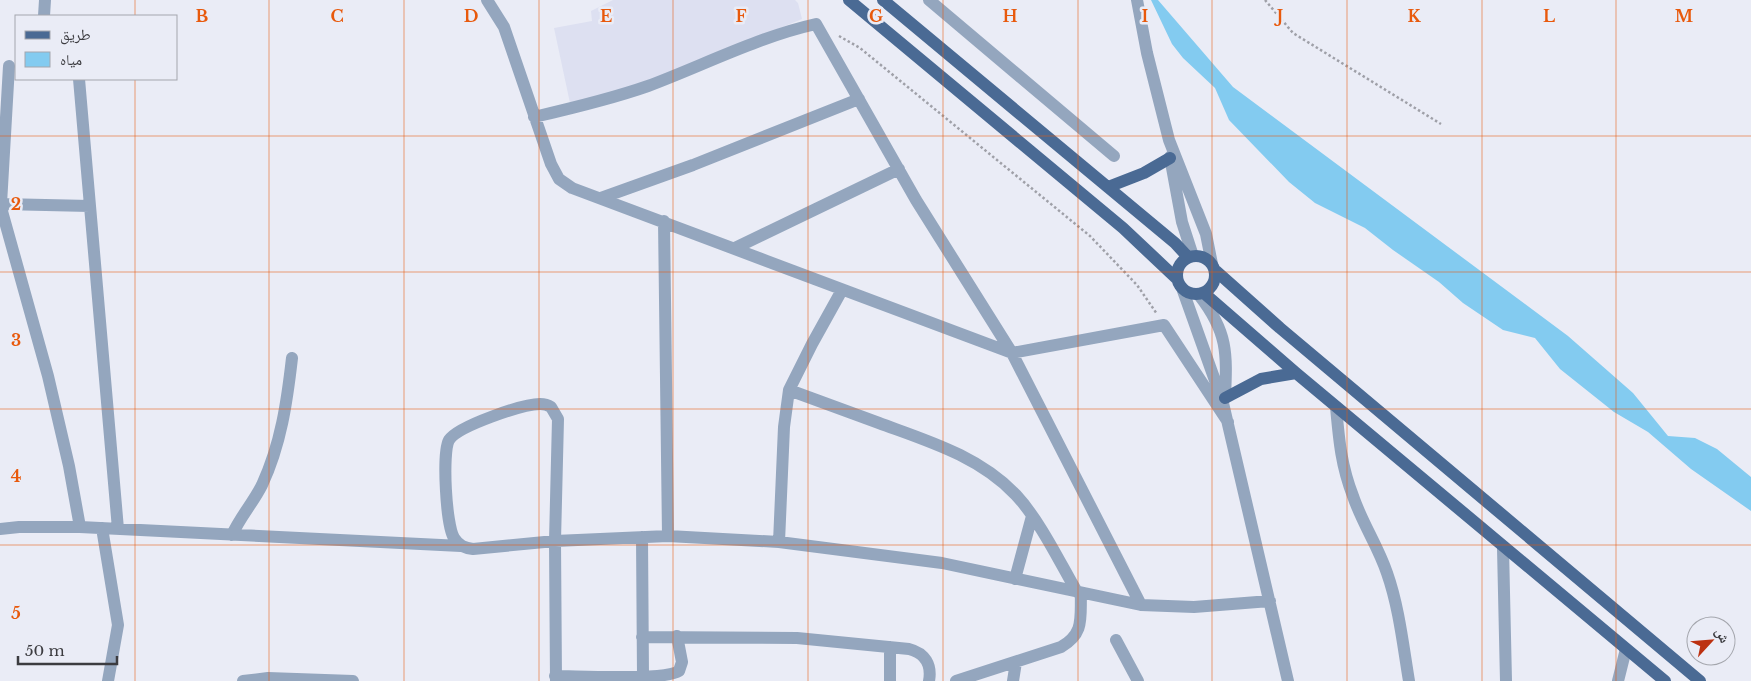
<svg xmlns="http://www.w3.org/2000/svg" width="1751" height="681" font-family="'Libre Baskerville','Noto Naskh Arabic',serif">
  <rect width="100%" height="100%" fill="#eaecf6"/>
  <path fill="#dde0f1" d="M613,0H795L798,3L802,19L666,75L618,91L570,103L554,28L592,21L591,11Z"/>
  <path fill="#83cbf0" d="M1151,0H1158L1233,87L1568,336L1633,393L1668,436L1695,438L1717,449L1751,477V511L1691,469L1648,432L1614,412L1560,369L1535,338L1503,330L1463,303L1439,282L1393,250L1365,228L1315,203L1289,182L1229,120L1215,88L1183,58L1172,44Z"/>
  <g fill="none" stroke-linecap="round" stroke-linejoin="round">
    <path stroke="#9fa0a8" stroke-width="2.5" stroke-dasharray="2.5 2.5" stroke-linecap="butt" d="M1265,0L1293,33L1441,124
      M839,36L860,48L1090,236L1137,285L1157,314"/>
    <path stroke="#94a6be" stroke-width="12" d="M487,0L504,27L551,164L559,179L572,188L1012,353L1164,325L1228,422
      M929,0L1114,156
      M1137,0L1147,53L1169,140L1206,234L1212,264
      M44,16L45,0
      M9,66L1,204L90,206
      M79,79L118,529
      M534,117C573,108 611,99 648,86C704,65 758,37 816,24L916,200L1012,353L1141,605
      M1170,157L1182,222L1193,256
      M601,198L693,165L859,99
      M0,204L48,376L69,466L80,527
      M664,221L668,536
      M735,248L899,169
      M1182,288L1223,403L1288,681
      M1199,295C1228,332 1227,353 1225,398
      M789,390C819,401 849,412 879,423C928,441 979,456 1016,495C1040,521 1059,561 1077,592
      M1336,407C1339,440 1341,465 1353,496C1362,523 1378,546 1387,573C1399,607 1403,645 1409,681
      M102,528L118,625L108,681
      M0,529L19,527H80L461,546
      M232,535C240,517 253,503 262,485C281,444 287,402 292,358
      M642,537L643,677
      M779,542L784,427L789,390L812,344L842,290
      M1503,548L1506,681
      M1015,579L1032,516
      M642,637L797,638L909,649C925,653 932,665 929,681
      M1116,640L1138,681
      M890,647V681
      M555,676C579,676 663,681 679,671L682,662L677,636
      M243,681L268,678L353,681
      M556,681L555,541L558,419L551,407C548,405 545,404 540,404C523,404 458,426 449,440C442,453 446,525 454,538C459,546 465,548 473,549L555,541L668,536L779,542L942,563L1141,605L1194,607L1270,601
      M956,681L1061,647C1085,633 1080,618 1081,593
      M1013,681L1016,662
      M1618,681L1626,649"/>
    <path stroke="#4a6a94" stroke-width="12" d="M849,0L1123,228L1177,279
      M883,0L1175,243L1188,257
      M1108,187L1144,173L1170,158
      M1177 275a19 19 0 1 1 38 0a19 19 0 1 1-38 0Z
      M1216,271L1280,328L1700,681
      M1205,294L1296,373L1665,681
      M1225,398L1261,379L1296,373"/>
  </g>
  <path fill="none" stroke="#e8590c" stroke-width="1" stroke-opacity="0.55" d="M135,0V16M269,0V681M404,0V681M539,0V681M673,0V681M808,0V681M943,0V681M1078,0V681M1212,0V681M1347,0V681M1482,0V681M1616,0V681M135,79V681M0,136H1751M0,272H1751M0,409H1751M0,545H1751"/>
  <g font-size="16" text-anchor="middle" font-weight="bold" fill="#e8590c" stroke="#eaecf6" stroke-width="5" stroke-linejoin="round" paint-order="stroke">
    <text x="202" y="22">B</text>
    <text x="337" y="22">C</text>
    <text x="471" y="22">D</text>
    <text x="606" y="22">E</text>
    <text x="741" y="22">F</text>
    <text x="876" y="22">G</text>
    <text x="1010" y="22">H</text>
    <text x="1145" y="22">I</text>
    <text x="1280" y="22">J</text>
    <text x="1414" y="22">K</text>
    <text x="1549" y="22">L</text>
    <text x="1684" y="22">M</text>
    <text x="16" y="210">2</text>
    <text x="16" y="346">3</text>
    <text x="16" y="482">4</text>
    <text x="16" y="619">5</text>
  </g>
  <rect x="15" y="15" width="162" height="65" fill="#eaecf6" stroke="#a4a6ad"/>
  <rect x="25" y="31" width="25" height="8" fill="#4a6a94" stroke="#a4a6ad"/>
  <text x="60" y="40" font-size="15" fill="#3c3c40">طريق</text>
  <rect x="25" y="52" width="25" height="15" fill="#83cbf0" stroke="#a4a6ad"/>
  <text x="60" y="65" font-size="15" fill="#3c3c40">مياه</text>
  <g transform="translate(1711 641) rotate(64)"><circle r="24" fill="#eaecf6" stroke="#a4a6ad"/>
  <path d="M0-4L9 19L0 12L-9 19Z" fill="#bc3111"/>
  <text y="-8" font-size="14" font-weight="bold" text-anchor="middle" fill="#3c3c40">ش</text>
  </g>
  <path d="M18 656v8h99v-8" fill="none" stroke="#3c3c40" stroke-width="2.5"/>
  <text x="25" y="656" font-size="15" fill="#3c3c40" stroke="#eaecf6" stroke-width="4" paint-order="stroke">50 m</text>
</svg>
